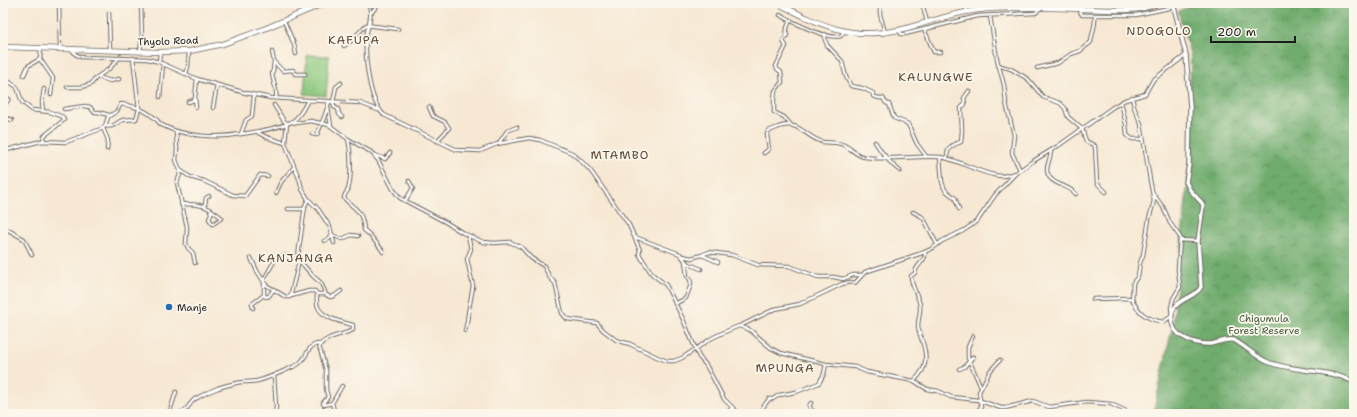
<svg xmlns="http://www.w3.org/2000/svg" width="1357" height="417" font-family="'Shantell Sans',sans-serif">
  <defs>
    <pattern id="forest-crowns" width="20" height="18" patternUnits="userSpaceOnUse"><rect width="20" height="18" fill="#70ac6d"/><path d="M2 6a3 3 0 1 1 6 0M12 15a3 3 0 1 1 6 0" fill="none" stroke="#5b8b59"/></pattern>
  </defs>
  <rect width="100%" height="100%" fill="#fbf7ec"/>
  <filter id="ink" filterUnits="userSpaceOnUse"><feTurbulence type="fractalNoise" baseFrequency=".025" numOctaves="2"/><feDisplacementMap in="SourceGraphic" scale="8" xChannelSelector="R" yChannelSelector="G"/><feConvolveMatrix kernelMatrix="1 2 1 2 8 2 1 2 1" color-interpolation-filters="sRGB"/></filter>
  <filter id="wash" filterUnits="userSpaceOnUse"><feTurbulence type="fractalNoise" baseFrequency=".012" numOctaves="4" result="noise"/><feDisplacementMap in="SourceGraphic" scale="16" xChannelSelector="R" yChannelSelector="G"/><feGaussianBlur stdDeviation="0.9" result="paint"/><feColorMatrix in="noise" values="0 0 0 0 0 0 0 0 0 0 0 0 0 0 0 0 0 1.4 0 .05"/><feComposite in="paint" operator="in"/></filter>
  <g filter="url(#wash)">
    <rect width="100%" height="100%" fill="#f7e8d3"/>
    <path fill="url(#forest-crowns)" stroke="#466444" d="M1190,3H1354V414H1153L1173,324L1194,122L1190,89L1191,58L1178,11L1191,6Z"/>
    <path fill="#8bc87e" stroke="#54724d" d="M307,55L329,56L326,96L304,94Z"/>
  </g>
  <g filter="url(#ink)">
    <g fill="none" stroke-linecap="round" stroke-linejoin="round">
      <defs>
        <path id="street" d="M59,3L60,48
          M368,3C374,16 367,25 366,39C365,59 369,101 384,115L457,150L480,151L497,144L529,138L540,140L572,153L580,160L590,170L629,225L640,250L639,254L652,274L666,285L682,317L699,357L706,365L724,399L739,414
          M880,3V14L885,32
          M922,3L927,22
          M965,3L967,12
          M1079,9L1082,15H1136L1174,7
          M372,12L379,3
          M109,13L110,50
          M780,15C793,22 828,40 841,36L844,31
          M990,16L997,59L1004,85L1006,103L1014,135L1012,153L1020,170
          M790,20C788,25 785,30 787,35L783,41L786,46L776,66L777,69L781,72L782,82L775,91L774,99V112L784,117L791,125
          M284,21L294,44L296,54
          M924,29L934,52H941
          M899,30L901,34H905L978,16L1035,13L1037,12L1039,8
          M825,34V40L827,45L842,61L846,77L851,86L862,88L873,93V96L879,98H883L886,103L889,104L894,118L908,124L917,144L926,156
          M344,46L350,42L366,25L398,29
          M41,49L40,59L53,78L51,95
          M73,50L75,54L81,57L148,59L159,62L197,79L246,93L271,98L360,103L378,110
          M140,51L142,37L141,3
          M272,52L274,61L273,71L272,72C272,81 278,89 276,98
          M159,62L160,52
          M275,63L283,71L293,70L295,74H305
          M998,65L1011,69L1028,79L1043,97L1060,103L1065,108L1068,117L1082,129L1086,141L1095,146L1097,183L1106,192
          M1037,68L1058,63L1071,54L1080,51L1091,42C1092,32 1096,26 1095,16
          M3,73L5,79L17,87L22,102L32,110L50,112L63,117L64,120L44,136L43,141
          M186,74L188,67L189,51
          M24,75L28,66L40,59
          M99,77L110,81L119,79
          M341,83L336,87L333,102L334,107L338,109L339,114L342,117
          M67,87H82L91,84L97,77L109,69L119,58
          M160,97L163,64
          M1132,97L1134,107L1141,124L1150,180L1154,201L1149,219L1143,255L1140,263L1138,276L1133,283L1132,299
          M195,98L196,107
          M188,102L194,100L195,98L197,79
          M1121,102L1126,124L1127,135L1132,139H1143
          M274,105L284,121L287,123
          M3,107L9,99
          M328,107L331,126
          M429,107L433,116L445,122L449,128L437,141
          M213,108L217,85
          M64,109L85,106L90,107L94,112H98L109,115
          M43,111L42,102L44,89
          M3,117L12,120
          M292,122L296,123L311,121L329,125L348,139L371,152L378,160L393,189L400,198L447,223L463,233L483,242L494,243L510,242L521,247L531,258L544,266L550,278L555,283L562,313L567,319L597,323L603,330L616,340L630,344L657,357L667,361H674L682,358L712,338L729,330L739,326L750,330L771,348L781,353L826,364L855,367L867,372L914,381L927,389L938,391L951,397L978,400L1001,408H1005L1033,401L1049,407L1087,402L1111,404L1132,414
          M105,126C115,128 116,122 123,120C127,119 132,120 136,119L139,109L133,58
          M103,128L108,140L107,149
          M176,131L177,149L176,160L180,170L190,177L204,181L233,195L245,196L260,175L268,176
          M257,132L266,137L285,143L300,181L302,189L308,199L318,209L330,227L334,243
          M241,134C255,132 281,128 293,121C300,116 304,108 308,100
          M312,134L317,135C320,127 328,109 329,101
          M348,139C351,151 352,177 348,190C346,193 344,195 344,198C356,211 362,209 364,230L370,235L382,250L383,252
          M875,142C882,153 889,163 900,171
          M285,143L287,123
          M499,143L507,131L517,127
          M3,151L41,141L66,142L101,129L105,126L108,117L117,111L121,104C134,106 144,109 155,118C158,121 160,125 164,126C184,137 219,138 241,134L246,120L252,116L254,95
          M1051,151C1051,157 1047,164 1047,170C1048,185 1068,184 1076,194
          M764,153L769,149L767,135L768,131C773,130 777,127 782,126C799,121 808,139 823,142C830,143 838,142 844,145C851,148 856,156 865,157C890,161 915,155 940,157C961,160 981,175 1001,176C1006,176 1011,174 1016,173
          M375,155L385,159L390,153
          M940,157L942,182L945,190L955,198L959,209
          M947,158C947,148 951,145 961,142L962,131L961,108L965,104L964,98L969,91
          M180,171V174L177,183L187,227L186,244L188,248L193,253L195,263
          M3,177H4
          M276,193L281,182L294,167
          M1154,195L1163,207L1170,223L1180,237L1178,269L1180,287L1173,299L1171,308L1172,313
          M405,201L413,188L409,181
          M181,204C202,204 206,205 222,218L213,224L209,219L211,214L210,209
          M205,205L206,198L209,196
          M288,209H305
          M913,212L921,216L924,219L937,244
          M3,227L24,239L32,255
          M635,237L680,254L687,263L701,269
          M1180,240L1198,241
          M324,241L329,239L332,235L342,239L351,235L358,236
          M683,256L691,258L702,255L718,262
          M699,256L709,252L732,255L758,265L789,266L818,277H834L843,279L853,275H861
          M251,258L257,271L266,285L286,297H290L298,266V256L305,206L308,199
          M298,259L313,276L321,283L325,292V294
          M264,295L266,297L269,296L274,289
          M291,296L309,291H315L317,294
          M1093,299L1128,298L1132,299C1139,314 1147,319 1163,322L1172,316
          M675,304L686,298L691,284L690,279L687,276L685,261
          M253,308L252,304L264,295V279L276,258L282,256H298
          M740,326L775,309L800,304L842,284L850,282L855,283L865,272L925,252L933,248L942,241L963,231L969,227L978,220L995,195L1016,173L1030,163L1058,146L1113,107L1125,100L1145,94L1153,80L1186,55
          M465,331L467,322L468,314L473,286L467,259L471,249L468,236
          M973,336L968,347V358L981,387
          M959,369L964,367L973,357
          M274,375L276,407L275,414
          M914,381C917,378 920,374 922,371C928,361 925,348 921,338C920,334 918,330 918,326C918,318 921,313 920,305C918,295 911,286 911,276L915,273C916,264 927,261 925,252
          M332,403L324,405L323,403L328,397L326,390V370L319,346C328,335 341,336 353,330V325C342,322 322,318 318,307C316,303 317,298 317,294H325L330,297L334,296L341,291
          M169,414L176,392
          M177,414C191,409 186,406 195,399C202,395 210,391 218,388C221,387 242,381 245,382C249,382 252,382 257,381C270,378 284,371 297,365C307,360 307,343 320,344
          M335,414L332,403C336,397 338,392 342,386
          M726,414L732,408
          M762,414C760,408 766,404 769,399H773L779,395L796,392L819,383L824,374L826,364
          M811,414L812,410L809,406L811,403
          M975,414L981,407L979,392L990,371L1000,360"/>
        <path id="secondary" d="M1172,3L1174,7L1186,55L1190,107L1189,164L1186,182L1190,190L1202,203L1203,206L1198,241L1201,287C1196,297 1181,298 1174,308C1171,313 1171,320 1173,326C1177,338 1198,345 1210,344C1218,343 1226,338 1234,340C1246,347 1257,358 1270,363C1297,372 1329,369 1354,382"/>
        <path id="highway" d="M777,3C819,24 850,41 899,30C928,23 957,11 988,9C1033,5 1079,10 1125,10L1140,9L1161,3
          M3,47L160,52L190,51L223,44L264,29L325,3"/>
      </defs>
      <use href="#street" stroke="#69635c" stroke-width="4.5"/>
      <use href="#secondary" stroke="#69635c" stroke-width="5.5"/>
      <use href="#highway" stroke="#69635c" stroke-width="6"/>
      <use href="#street" stroke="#fff" stroke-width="2.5"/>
      <use href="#secondary" stroke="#fff" stroke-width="3.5"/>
      <use href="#highway" stroke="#fff" stroke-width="4.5"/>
    </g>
  </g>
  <circle fill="#1f6fb2" stroke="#fbf7ec" stroke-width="1.5" cx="169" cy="307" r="4"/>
  <g text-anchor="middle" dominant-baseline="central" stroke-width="3.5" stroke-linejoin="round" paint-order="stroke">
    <g font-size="10" fill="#1c1c1c" stroke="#fbf7ec">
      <text transform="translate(168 41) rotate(-2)">Thyolo Road</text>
    </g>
    <g font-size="10" fill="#1c1c1c" stroke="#fbf7ec" text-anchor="start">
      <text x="177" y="307">Manje</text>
    </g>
    <g font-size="10" fill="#43583e" stroke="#fbf7ec">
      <text x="1264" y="318">Chigumula<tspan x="1264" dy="12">Forest Reserve</tspan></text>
    </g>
    <g font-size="12" letter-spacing="1" fill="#604835" stroke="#fbf7ec">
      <text x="1159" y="31">NDOGOLO</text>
      <text x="354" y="40">KAFUPA</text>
      <text x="936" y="77">KALUNGWE</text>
      <text x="620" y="155">MTAMBO</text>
      <text x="296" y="258">KANJANGA</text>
      <text x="785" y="368">MPUNGA</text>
    </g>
  </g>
  <rect width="1357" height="417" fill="none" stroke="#fbf7ec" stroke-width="16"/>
  <path d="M1211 36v6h84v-6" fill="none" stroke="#1c1c1c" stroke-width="2"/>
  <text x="1217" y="36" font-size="12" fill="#1c1c1c" stroke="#fbf7ec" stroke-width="3" paint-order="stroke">200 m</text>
</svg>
